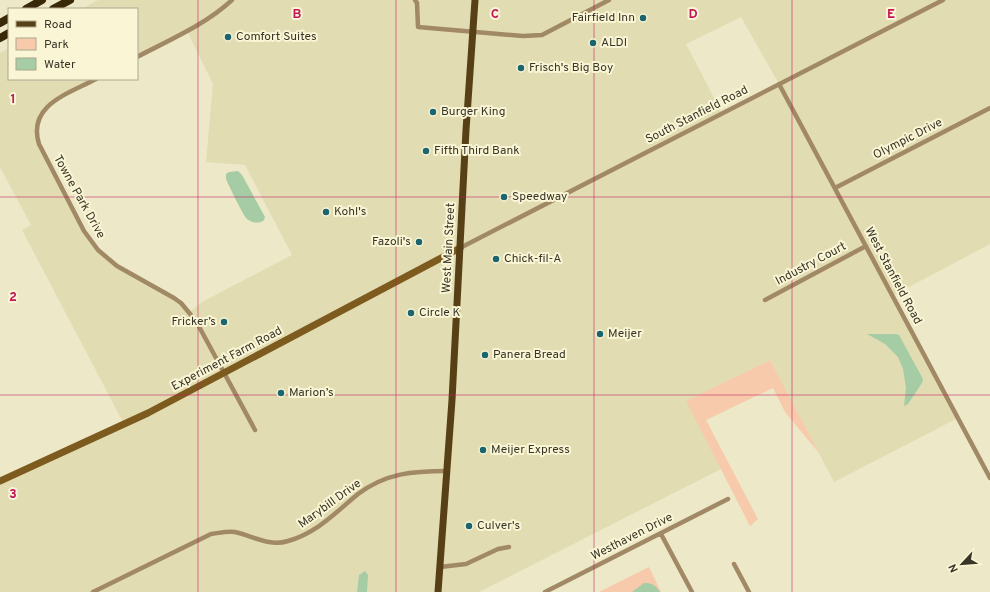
<svg xmlns="http://www.w3.org/2000/svg" width="990" height="592" font-family="Overpass,sans-serif">
  <rect width="100%" height="100%" fill="#ede8c7"/>
  <path fill="#e2dcb3" fill-rule="evenodd" d="M98,0H990V244L892,296L958,418L834,482L770,360L687,401L721,469L479,592H0V481L124,424L22,230L31,225L0,167V53L9,48V79H96L55,100L43,110L36,137L82,228L108,259L174,298L190,312L202,302L292,255L245,165L206,162L213,84L187,31L137,57V9H82ZM741,17L779,84L722,113L686,44Z"/>
  <path fill="#f7caab" d="M770,360L819,453L785,412L773,388L706,420L758,519L750,526L686,401Z
    M649,567L661,592H599Z"/>
  <path fill="#a5cca4" d="M238,171L242,175L265,217L264,220C260,224 252,223 247,219C243,215 229,186 226,179V174L229,172Z
    M867,334H896L899,335L923,379L922,383L908,404L904,406L906,388L903,369L898,357L885,344Z
    M365,571L368,575L367,592H357L359,575Z
    M644,583C653,583 655,585 660,592H632Z"/>
  <g fill="none" stroke-linecap="round" stroke-linejoin="round">
    <path stroke="#a08964" stroke-width="4.5" d="M415,0L417,3L418,27L523,36L542,35L609,0
      M137,57C169,40 205,25 232,0
      M96,79C68,94 27,105 39,144L84,231L98,250L117,266L174,298L181,303L196,321L255,430
      M779,84L990,478
      M835,188L990,108
      M460,248L943,0
      M765,300L866,246
      M661,534L692,592
      M734,564L749,592
      M440,567L466,564L498,549L509,547
      M93,592L211,534C219,533 227,531 235,532C253,536 269,547 288,541C317,533 336,512 358,494C386,473 413,471 447,471
      M545,592L728,499"/>
    <path stroke="#7d5b1e" stroke-width="7" d="M0,481L148,413L460,248"/>
    <path stroke="#584016" stroke-width="7" d="M438,592L452,400L466,130L475,0"/>
    <path stroke="#3a2909" stroke-width="8" d="M26,9L42,0
      M53,9L70,0
      M0,23L9,18
      M0,38L9,33"/>
  </g>
  <path fill="none" stroke="#c2185b" stroke-width="1" stroke-opacity="0.55" d="M198,0V592M396,0V592M594,0V592M792,0V592M0,197H990M0,395H990"/>
  <g fill="#1a6570" stroke="#faf5d4" stroke-width="1.5">
    <circle cx="643" cy="18" r="4"/>
    <circle cx="228" cy="37" r="4"/>
    <circle cx="593" cy="43" r="4"/>
    <circle cx="521" cy="68" r="4"/>
    <circle cx="433" cy="112" r="4"/>
    <circle cx="426" cy="151" r="4"/>
    <circle cx="504" cy="197" r="4"/>
    <circle cx="326" cy="212" r="4"/>
    <circle cx="419" cy="242" r="4"/>
    <circle cx="496" cy="259" r="4"/>
    <circle cx="411" cy="313" r="4"/>
    <circle cx="224" cy="322" r="4"/>
    <circle cx="600" cy="334" r="4"/>
    <circle cx="485" cy="355" r="4"/>
    <circle cx="281" cy="393" r="4"/>
    <circle cx="483" cy="450" r="4"/>
    <circle cx="469" cy="526" r="4"/>
  </g>
  <g text-anchor="middle" dominant-baseline="central" stroke-width="4" stroke-linejoin="round" paint-order="stroke">
    <g font-size="12" fill="#373528" stroke="#faf5d4" text-anchor="start">
      <text x="635" y="18" text-anchor="end">Fairfield Inn</text>
      <text x="236" y="37">Comfort Suites</text>
      <text x="601" y="43">ALDI</text>
      <text x="529" y="68">Frisch's Big Boy</text>
      <text x="441" y="112">Burger King</text>
      <text x="434" y="151">Fifth Third Bank</text>
      <text x="512" y="197">Speedway</text>
      <text x="334" y="212">Kohl's</text>
      <text x="411" y="242" text-anchor="end">Fazoli's</text>
      <text x="504" y="259">Chick-fil-A</text>
      <text x="419" y="313">Circle K</text>
      <text x="216" y="322" text-anchor="end">Fricker’s</text>
      <text x="608" y="334">Meijer</text>
      <text x="493" y="355">Panera Bread</text>
      <text x="289" y="393">Marion’s</text>
      <text x="491" y="450">Meijer Express</text>
      <text x="477" y="526">Culver's</text>
    </g>
    <g font-size="12" fill="#373528" stroke="#faf5d4">
      <text transform="translate(697 115) rotate(-27)">South Stanfield Road</text>
      <text transform="translate(908 139) rotate(-27)">Olympic Drive</text>
      <text transform="translate(79 197) rotate(61)">Towne Park Drive</text>
      <text transform="translate(449 248) rotate(-87)">West Main Street</text>
      <text transform="translate(811 264) rotate(-28)">Industry Court</text>
      <text transform="translate(893 276) rotate(62)">West Stanfield Road</text>
      <text transform="translate(227 359) rotate(-28)">Experiment Farm Road</text>
      <text transform="translate(330 504) rotate(-36)">Marybill Drive</text>
      <text transform="translate(632 537) rotate(-27)">Westhaven Drive</text>
    </g>
  </g>
  <g font-size="13" text-anchor="middle" font-weight="bold" fill="#c2185b" stroke="#faf5d4" stroke-width="4" stroke-linejoin="round" paint-order="stroke">
    <text x="297" y="18">B</text>
    <text x="495" y="18">C</text>
    <text x="693" y="18">D</text>
    <text x="891" y="18">E</text>
    <text x="13" y="103">1</text>
    <text x="13" y="301">2</text>
    <text x="13" y="498">3</text>
  </g>
  <rect x="8" y="8" width="130" height="72" fill="#faf5d4" stroke="#aca88f"/>
  <rect x="16" y="21" width="20" height="6" fill="#584016" stroke="#aca88f"/>
  <text x="44" y="28" font-size="12" fill="#373528">Road</text>
  <rect x="16" y="38" width="20" height="12" fill="#f7caab" stroke="#aca88f"/>
  <text x="44" y="48" font-size="12" fill="#373528">Park</text>
  <rect x="16" y="58" width="20" height="12" fill="#a5cca4" stroke="#aca88f"/>
  <text x="44" y="68" font-size="12" fill="#373528">Water</text>
  <g transform="translate(962 564) rotate(244)" stroke="#faf5d4" stroke-width="3" paint-order="stroke">
  <path d="M0-3L7 15L0 10L-7 15Z" fill="#373528"/>
  <text y="-6" font-size="11" font-weight="bold" text-anchor="middle" fill="#373528">N</text>
  </g>
</svg>
